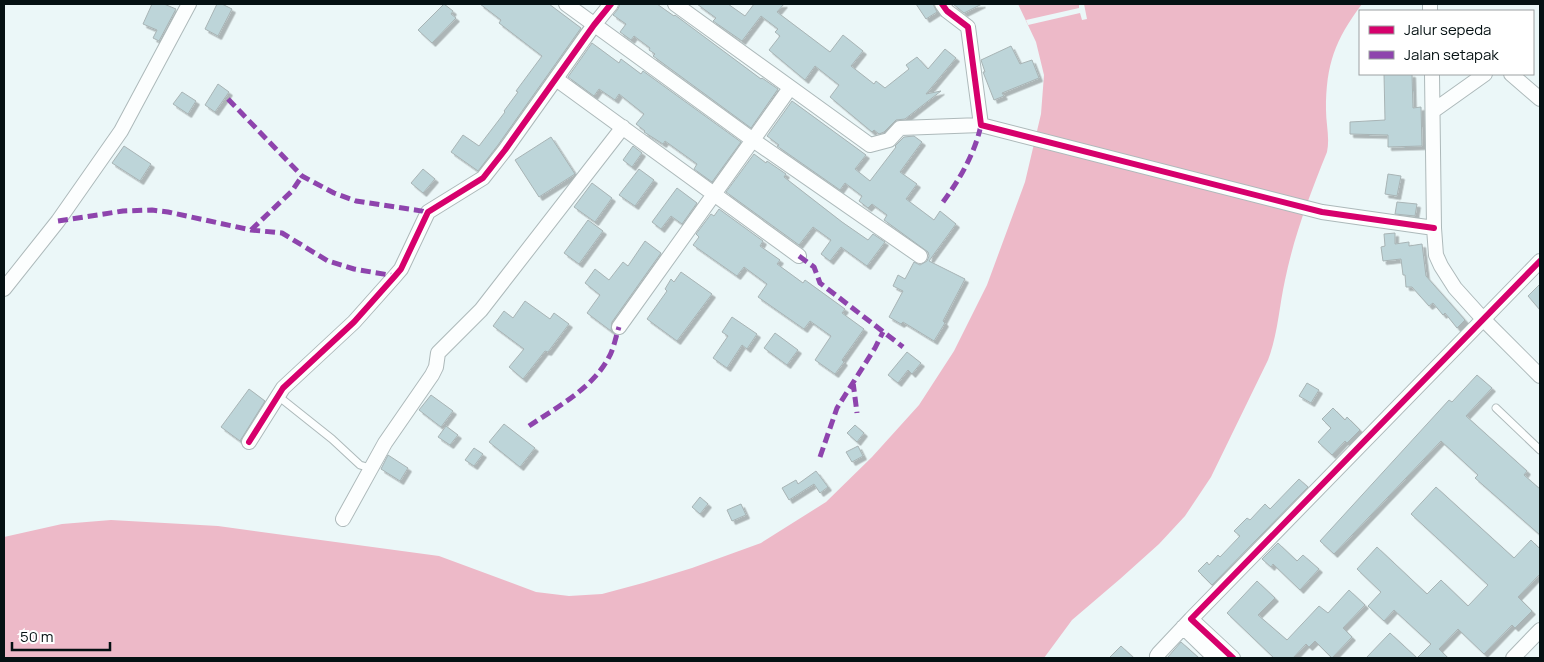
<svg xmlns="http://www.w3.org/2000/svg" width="1544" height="662" font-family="Manrope,sans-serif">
  <defs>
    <filter id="shadow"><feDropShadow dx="3.5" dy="3.5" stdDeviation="0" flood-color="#0004"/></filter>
  </defs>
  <rect width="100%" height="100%" fill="#ebf7f8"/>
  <path fill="#edb9c8" d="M1018,4H1362C1335,40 1326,64 1326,110C1326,124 1330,138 1327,152C1310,194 1294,236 1285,280C1279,307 1278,334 1268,360L1211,477L1185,516L1159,544L1120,579L1072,620L1044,658H4V537L62,524L111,520L218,526L439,556L536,592L569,596L602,594L643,583L692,568L761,543L826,502L872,457L919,405L954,351L987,285L1025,182L1041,114L1044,75L1036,42Z"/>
  <path fill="#ebf7f8" d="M1079,4H1084L1087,19L1082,20L1080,13L1028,25L1026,20L1079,8Z"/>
  <path fill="#bdd5d9" stroke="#a8b4b5" filter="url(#shadow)" d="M152,4H164L176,9L159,41L153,38L157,30L143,24Z
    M217,4H222L232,9L218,36L205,29Z
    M444,4L453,11L451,14L456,18L432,43L418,30Z
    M480,4H549L581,28L498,145L478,171L451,152L463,135L479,146L505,112L504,111L518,92L516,91L542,56L499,23L501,20Z
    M620,4H657L674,16L675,15L761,79L762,78L778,89L751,128L653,56L655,54L649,50L650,48L634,36L631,40L620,32L626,24L613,15L618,9Z
    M697,4H728L745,16L754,4H784L777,12L830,52L843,35L863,51L851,66L874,84L876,81L885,88L909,69L906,65L917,57L928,69L945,49L956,58L926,94L941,91L905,119L896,120L884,132L879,134L874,130L872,132L830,97L839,85L815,66L805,80L769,50L780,36L775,32L778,29L761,16L742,41L713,21L716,18Z
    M916,4H933L937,12L926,19Z
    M953,4H982L964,13Z
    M592,43L619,63L621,59L641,74L643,71L741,142L712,182L694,169L697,164L665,141L663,144L644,132L645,131L636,124L644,114L619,94L615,100L599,89L594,96L568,77Z
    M1011,46L1020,64L1032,60L1039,78L1002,93L1004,96L994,100L983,72H985L981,60Z
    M1384,74H1412L1413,108L1421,107L1422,146L1388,147V135L1350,134V122L1385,120Z
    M218,84L229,92L215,112L205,105Z
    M182,92L196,101L188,114L173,104Z
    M792,101L866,155L855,169L870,181L896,147L895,146L904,137L914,136L922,142L900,172L917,184L906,199L934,220L940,211L956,224L929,261L965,279L943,321L945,323L934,341L903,322L901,324L889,317L903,291L893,286L898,275L905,279L914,262L920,265L927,261L929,256L928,252L884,220L887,215L872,204L868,208L859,201L862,196L845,183L840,190L777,146L779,145L767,136Z
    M551,137L575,174L539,197L515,160Z
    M124,146L151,164L140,181L112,163Z
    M633,146L642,153L632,167L623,160Z
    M754,154L766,163L767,161L786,174L784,177L842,222L868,240L873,234L885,242L867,266L841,247L830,261L821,254L831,240L813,227L799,245L726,192Z
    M423,169L435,179L423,193L411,183Z
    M639,169L654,180L635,206L619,195Z
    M1388,174L1401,176L1397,196L1385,194Z
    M592,183L612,198L595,222L574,207Z
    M677,188L697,203L682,224L671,216L661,229L652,222Z
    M1397,202L1417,204L1415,216L1395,214Z
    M719,209L763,241L760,246L780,260L777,264L803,283L805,280L845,309L842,313L864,329L842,360L844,362L835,374L815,360L831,336L810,321L804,329L758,297L767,284L744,267L737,276L693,245L699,237L696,234L711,214L714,216Z
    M588,220L603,231L579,264L564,253Z
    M1395,233V244L1409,242V246L1422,244L1426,276L1465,320L1457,328L1445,313L1443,315L1433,303L1429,306L1412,287H1406L1405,275H1403L1401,259L1383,261L1381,247L1385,246L1384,234Z
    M645,241L661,253L612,322L611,331L587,313L600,295L585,283L595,269L609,280L623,262L628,266Z
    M681,272L712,294L677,341L647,319L667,291L665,289L671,279L674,282Z
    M1540,284V310L1528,296Z
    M525,301L550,319L554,313L569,324L548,352L545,351L523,379L509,367L524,349L493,326L504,311L513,318Z
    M732,317L757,334L747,349L742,345L727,368L713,358L728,336L722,332Z
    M775,333L798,350L787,365L764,348Z
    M907,352L921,363L912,374L908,370L898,383L888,375Z
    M1477,375L1492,388L1466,416L1527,471L1524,475L1540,489V535L1475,478L1478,475L1441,441L1334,554L1320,541L1449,400L1452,402Z
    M1307,383L1319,390L1311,403L1299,396Z
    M249,389L265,401L240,441L221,427Z
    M431,395L453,411L441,427L419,410Z
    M1333,408L1345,420L1347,417L1360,430L1347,443L1345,441L1332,455L1318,442L1331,428L1322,419Z
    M504,424L535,448L520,467L489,442Z
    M855,425L864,433L857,442L847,433Z
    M446,426L458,435L450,445L438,437Z
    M858,446L863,456L852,462L846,452Z
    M474,448L483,454L474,466L465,460Z
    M388,455L408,468L400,481L381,469Z
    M816,471L828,487L820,493L814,484L789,500L782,488L796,480L798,484Z
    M1299,479L1308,487L1212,585L1198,571L1207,562L1209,565L1218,555L1220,557L1240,536L1234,531L1247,518L1250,520L1265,504L1270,509Z
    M1436,487L1514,558L1531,540L1540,549V574L1518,597L1532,611L1515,628L1512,625L1484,654L1458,629L1439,649L1448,658H1366L1390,633L1417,658L1431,644L1394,610L1384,621L1368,606L1381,592L1357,569L1377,547L1427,594L1441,580L1468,606L1488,585L1411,514Z
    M700,497L708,504L700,514L692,507Z
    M741,504L746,515L732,521L727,510Z
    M1278,543L1297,561L1303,555L1319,569L1300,590L1273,564L1271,567L1262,559Z
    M1257,581L1275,598L1258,615L1287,640L1319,606L1328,613L1349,590L1365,605L1343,628L1352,637L1332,658L1315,641L1309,647L1306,644L1293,658H1274L1227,613Z
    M1181,642L1199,658H1167Z
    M1121,646L1134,658H1109Z"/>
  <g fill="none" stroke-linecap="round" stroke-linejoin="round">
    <defs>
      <path id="lane" d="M278,396L332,439L360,465L370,468
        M1496,408L1540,450"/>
      <path id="street" d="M566,4L753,140L920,256
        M675,4L870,145L889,140L900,128L981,125
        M942,4L947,11L968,27L981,125L1322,212L1434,228
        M1430,4V11
        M1432,74L1434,228L1436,255L1441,266L1455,288L1483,319L1540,376
        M1511,74L1540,99
        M556,79L799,256
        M1433,111L1485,74
        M4,289L58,221L121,131L189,4
        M619,327L790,88
        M249,442L283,388L354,322L395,276L401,269L428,212L483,178L505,150L594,25L611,4
        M343,519L385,443L432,375L436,367L438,353L481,310L623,127
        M1183,627L1215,658
        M1158,658L1157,656L1159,653L1191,619
        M1233,658L1191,619L1540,261
        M1513,658L1540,630"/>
    </defs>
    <use href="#lane" stroke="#adb9ba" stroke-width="9"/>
    <use href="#street" stroke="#adb9ba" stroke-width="16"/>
    <use href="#lane" stroke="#fcfefe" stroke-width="7"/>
    <use href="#street" stroke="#fcfefe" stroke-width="14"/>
    <path stroke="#8e44ad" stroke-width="5" stroke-dasharray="10 5" stroke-linecap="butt" d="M228,99L302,176L334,193L356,201L428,212
      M943,202C960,179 975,153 981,125
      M58,221L123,211L152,210L168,212L251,230L282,233L328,261L354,269L395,276
      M251,230L292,191L302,176
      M799,256L814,267L820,283L903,347
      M853,382L857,413
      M529,426C557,407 593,388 609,357C614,348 616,336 619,327
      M820,457L837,408L875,348L883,332"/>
    <defs>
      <path id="cycleway" d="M942,4L947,11L968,27L981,125L1322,212L1434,228
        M249,442L283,388L354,322L395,276L401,269L428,212L483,178L505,150L594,25L611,4
        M1233,658L1191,619L1540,261"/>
    </defs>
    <use href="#cycleway" stroke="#fff" stroke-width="9"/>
    <use href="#cycleway" stroke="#d6006c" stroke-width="6"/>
  </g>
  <rect width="1544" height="662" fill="none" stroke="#051113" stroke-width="10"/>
  <rect x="1359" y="10" width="175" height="65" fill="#ffffff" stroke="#9ba0a1"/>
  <rect x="1369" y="26" width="25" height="8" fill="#d6006c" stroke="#9ba0a1"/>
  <text x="1404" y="35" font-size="15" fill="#051113">Jalur sepeda</text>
  <rect x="1369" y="51" width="25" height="8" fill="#8e44ad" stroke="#9ba0a1"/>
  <text x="1404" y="60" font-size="15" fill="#051113">Jalan setapak</text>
  <path d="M12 642v8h98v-8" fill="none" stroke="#051113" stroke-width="2.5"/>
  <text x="20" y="642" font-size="15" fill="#051113" stroke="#ffffff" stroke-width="4" paint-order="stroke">50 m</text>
</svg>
